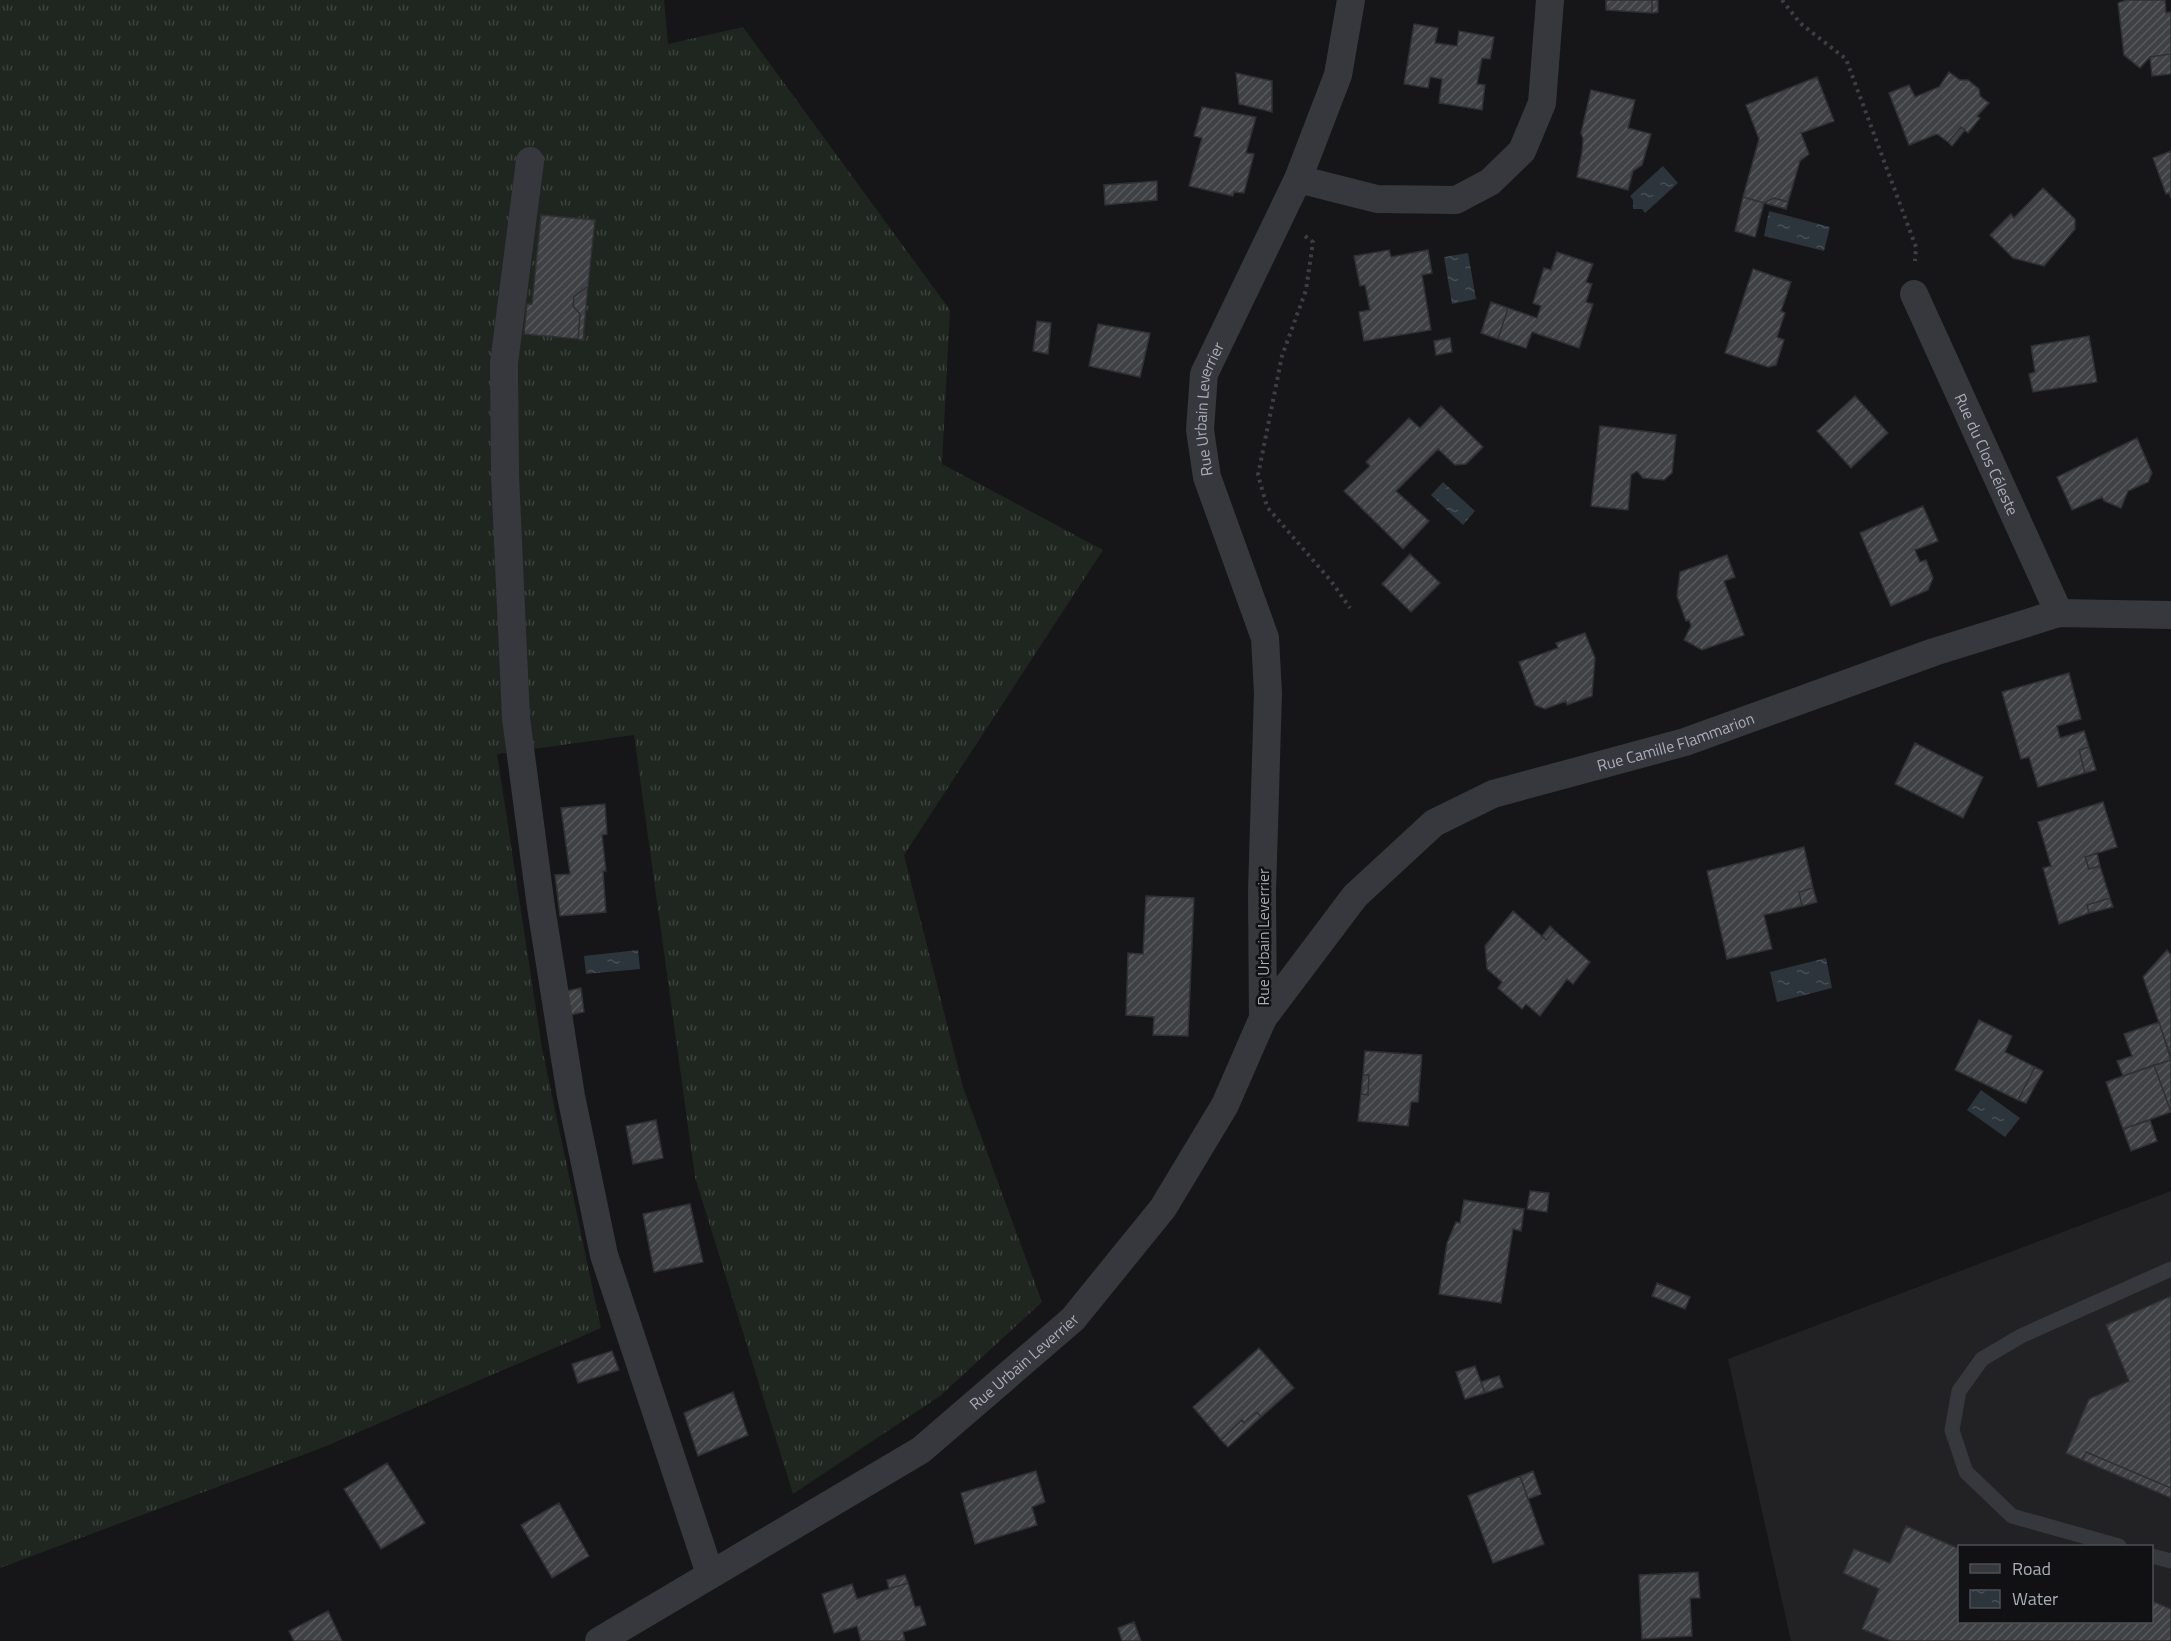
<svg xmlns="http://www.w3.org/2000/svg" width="2171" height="1641" font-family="'Titillium Web',sans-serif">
  <defs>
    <pattern id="grass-tufts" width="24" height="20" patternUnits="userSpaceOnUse" patternTransform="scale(1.5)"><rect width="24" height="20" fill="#1e261f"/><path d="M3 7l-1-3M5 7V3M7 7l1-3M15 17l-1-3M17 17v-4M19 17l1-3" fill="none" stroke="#3c433d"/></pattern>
    <pattern id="water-ripples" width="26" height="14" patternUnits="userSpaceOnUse" patternTransform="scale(1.5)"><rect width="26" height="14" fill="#2c353c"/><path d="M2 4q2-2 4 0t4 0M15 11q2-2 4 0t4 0" fill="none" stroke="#485056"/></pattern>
    <pattern id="building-hatch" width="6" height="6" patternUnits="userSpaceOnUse" patternTransform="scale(1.5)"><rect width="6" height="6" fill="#404145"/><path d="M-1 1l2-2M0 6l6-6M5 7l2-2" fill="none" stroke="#595a5e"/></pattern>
  </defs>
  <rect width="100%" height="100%" fill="#161618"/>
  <path fill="#222225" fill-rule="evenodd" d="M2171,1191V1641H1791L1728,1359ZM1960,1546H2152V1622H1960Z"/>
  <path fill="url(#grass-tufts)" d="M0,0H664L668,44L743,27L950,310L942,464L1103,550L904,855L963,1087L1042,1302L940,1396L793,1494L695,1177L634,735L497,754L542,1048L601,1328L324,1447L0,1568Z"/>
  <path fill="url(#water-ripples)" d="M1663,166L1678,183L1645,213L1642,209H1633V200L1630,196Z
    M1769,211L1830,227L1824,251L1764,236Z
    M1468,253L1476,299L1452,304L1444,257Z
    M1443,482L1475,511L1463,525L1431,495Z
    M638,950L640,969L586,974L584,956Z
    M1826,958L1832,988L1777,1002L1770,972Z
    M1981,1090L2020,1118L2005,1137L1967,1110Z"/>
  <path fill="url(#building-hatch)" stroke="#303034" stroke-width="1.5" d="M1606,0H1652V13L1606,10Z
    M1652,0H1658V12L1652,13Z
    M2126,0H2165L2166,13L2171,12V54L2150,57L2140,68L2124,55L2118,3Z
    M1414,24L1438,28L1435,43L1457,46L1459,31L1494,37L1490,59L1482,58L1477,84L1485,85L1482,110L1439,103L1442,79L1430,77L1428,88L1404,84Z
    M2171,54V74L2152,76L2150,57Z
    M1949,72L1960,80H1968L1979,89L1980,96L1989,103L1977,116L1980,118L1968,133L1961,127L1948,142L1937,134L1909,145L1889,93L1909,85L1915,97L1939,87Z
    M1236,73L1272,81V112L1239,104Z
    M1817,77L1834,121L1801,133L1809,154L1800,161L1788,202L1774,198L1764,203L1743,197L1759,139L1746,105Z
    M1591,90L1635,100L1628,128L1651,134L1642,165L1633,171L1628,190L1577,177L1582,152L1583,139L1581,133Z
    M1202,107L1256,117L1246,153L1254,154L1244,193L1234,192L1233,196L1189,186L1202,138L1194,136Z
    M1961,127L1965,130L1952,146L1948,142Z
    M2171,151V198L2169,193L2166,194L2153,158Z
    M1157,181V200L1105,205L1104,185Z
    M2043,188L2075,219V229L2044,266L2013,258L1990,235L2011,214L2014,218Z
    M1743,197L1764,203L1755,237L1735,231Z
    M1774,198L1788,202L1786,209L1764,203Z
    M541,215L595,220L588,286L574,297L573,306L580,314L578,339L524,334L527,304H532Z
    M1389,250L1391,257L1428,250L1432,273L1422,275L1431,330L1364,341L1359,312L1370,310L1365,285L1360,286L1354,256Z
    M1557,252L1593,264L1586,282L1592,284L1586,302L1593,304L1579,348L1532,332L1526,348L1498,339L1508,308L1537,318L1541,306L1533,303L1544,268L1551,270Z
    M1753,269L1791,282L1781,311L1785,313L1777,337L1784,340L1776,365L1768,367L1725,353Z
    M588,286L583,340L578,339L580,314L573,306L574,297Z
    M1491,302L1508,308L1498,339L1481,333Z
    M1037,321L1051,323L1048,354L1033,351Z
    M1098,324L1150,333L1140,377L1089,366Z
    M2089,336L2097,382L2033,392L2029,374L2035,372L2031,346Z
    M1450,338L1452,352L1436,355L1434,341Z
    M1855,396L1888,433L1851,468L1817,431Z
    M1441,406L1483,447L1466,464L1455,465L1438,449L1396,491L1429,521L1403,549L1344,491L1370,466L1366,462L1409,418L1420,428Z
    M1600,426L1676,435L1672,473L1664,480L1643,478L1637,471L1631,475L1628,510L1591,506Z
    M2137,438L2152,473L2148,482L2128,491L2121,508L2104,501L2102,497L2072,510L2057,477Z
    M1923,506L1938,541L1915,550L1920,562L1926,560L1933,578L1928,590L1891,606L1860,533Z
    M1410,554L1440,583L1411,612L1382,584Z
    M1727,555L1735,577L1724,581L1744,635L1702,650L1684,640L1691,626L1689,620L1686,621L1677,596L1680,572Z
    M1585,633L1595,658L1592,696L1567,705L1566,701L1545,709L1535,705L1519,662L1558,648L1556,643Z
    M2069,673L2081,719L2057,726L2060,738L2084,731L2089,747L2079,750L2085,773L2038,787L2029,757L2021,759L2002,692Z
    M1915,743L1983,777L1963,818L1895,784Z
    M2089,747L2096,770L2085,773L2079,750Z
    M2103,802L2117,847L2085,857L2089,869L2100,866L2110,898L2087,905L2089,913L2059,924L2043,868L2051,866L2038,822Z
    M605,804L607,834L602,835L606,871H603L606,912L560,916L555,875L570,874L561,808Z
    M1804,847L1813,888L1799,892L1802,906L1764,915L1772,949L1727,959L1707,871Z
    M2097,853L2100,866L2089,869L2085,857Z
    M1813,888L1817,902L1802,906L1799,892Z
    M1146,896L1194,898L1188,1036L1153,1035L1154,1017L1126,1015L1128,953L1143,954Z
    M2110,898L2113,907L2089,913L2087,905Z
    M1513,911L1546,940L1554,930L1590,962L1573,984L1567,979L1540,1016L1526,1004L1522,1009L1498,988L1502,982L1487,969L1485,946Z
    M1550,926L1554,930L1546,940L1542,936Z
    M2167,950L2171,955V1057L2143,977Z
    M581,988L584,1012L570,1015L566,991Z
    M1979,1020L2012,1036L2005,1052L2035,1067L2018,1100L1955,1070Z
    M2159,1022L2171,1060L2123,1076L2117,1061L2132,1056L2124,1034Z
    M1365,1051L1422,1055L1418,1102H1411L1408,1126L1358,1121L1361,1094L1368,1095L1369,1075H1363Z
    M2171,1060V1112L2154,1065Z
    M2154,1065L2171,1112L2123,1129L2106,1082Z
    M2035,1067L2043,1071L2026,1103L2018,1100Z
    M1363,1075H1369L1368,1095L1361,1094Z
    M656,1120L663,1158L633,1164L626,1126Z
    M2150,1120L2157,1141L2131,1151L2123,1129Z
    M1530,1191L1549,1193L1547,1212L1527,1209Z
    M1464,1200L1524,1209L1521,1231L1513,1229L1501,1303L1439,1294L1447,1243L1456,1222L1460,1223Z
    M690,1204L703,1262L654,1272L643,1214Z
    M1657,1283L1690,1297L1685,1309L1652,1296Z
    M2171,1296V1488L2086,1452L2082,1460L2066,1453L2089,1399L2129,1381L2106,1325Z
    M1259,1348L1294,1388L1261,1417L1257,1412L1244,1423L1242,1420L1221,1440L1193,1407Z
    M612,1351L619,1370L578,1383L572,1364Z
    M1475,1366L1485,1393L1465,1399L1456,1372Z
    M1499,1376L1503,1387L1485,1393L1481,1382Z
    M733,1392L748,1435L698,1456L684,1413Z
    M1257,1412L1261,1417L1228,1447L1221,1440L1242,1420L1244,1423Z
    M2086,1452L2171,1488V1498L2082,1460Z
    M387,1463L425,1523L381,1549L344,1489Z
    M1036,1471L1045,1502L1032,1507L1037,1525L975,1544L961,1493Z
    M1533,1471L1541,1494L1528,1499L1520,1476Z
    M1520,1476L1544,1544L1493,1563L1468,1496Z
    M559,1503L589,1556L552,1578L521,1525Z
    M1906,1526L1960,1549V1622H2152V1601L2171,1609V1641H1891L1862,1629L1879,1589L1843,1573L1854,1549L1890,1563Z
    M1698,1572L1700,1598H1690L1692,1636L1642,1639L1639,1575Z
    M905,1575L908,1583L889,1589L887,1580Z
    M908,1583L915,1607L920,1606L926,1625L903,1632L905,1641H861L857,1626L834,1633L822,1594L852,1584L857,1599Z
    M328,1611L342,1641H294L289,1631Z
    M1134,1622L1141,1641H1122L1118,1628Z"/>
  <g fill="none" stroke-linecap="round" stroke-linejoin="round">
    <path stroke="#3d3f44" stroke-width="4" stroke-dasharray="3 4.5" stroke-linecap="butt" d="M1782,0L1800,23L1846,59L1916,247L1915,261
      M1305,236L1313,242L1306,290L1282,356L1258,475L1267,507L1331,581L1350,608"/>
    <path stroke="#37383d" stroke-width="15" d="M2119,1546L2012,1516L1966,1472L1952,1430L1959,1391L1982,1359L2021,1336L2171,1269
      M2152,1556L2171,1561"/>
    <g stroke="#37383d" stroke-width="28">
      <path d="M530,161L504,363L505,475L516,718L541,907L571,1096L604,1255L710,1574"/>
      <path d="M1298,179L1377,199L1456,200L1490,182L1522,151L1542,103L1550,0"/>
      <path id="s1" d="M1914,294L2059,613"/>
      <path id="s2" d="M1263,1018L1355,896L1434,823L1493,794L1685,742L1934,652L2059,613L2171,615"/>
      <path id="s3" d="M599,1641L921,1450L1073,1319L1163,1208L1225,1105L1263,1018L1262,892L1268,693L1265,638L1207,477L1200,430L1204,374L1298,179L1338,75L1351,0"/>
    </g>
  </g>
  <g text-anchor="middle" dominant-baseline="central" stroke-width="5" stroke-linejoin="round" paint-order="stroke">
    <g font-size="16" fill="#a8adb8" stroke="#111113">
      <text stroke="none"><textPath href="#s3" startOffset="1554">Rue Urbain Leverrier</textPath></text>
      <text stroke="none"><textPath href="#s1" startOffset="176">Rue du Clos Céleste</textPath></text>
      <text stroke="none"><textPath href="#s2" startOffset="516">Rue Camille Flammarion</textPath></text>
      <text transform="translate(1263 937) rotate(-90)">Rue Urbain Leverrier</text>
      <text stroke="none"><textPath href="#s3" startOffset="510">Rue Urbain Leverrier</textPath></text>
    </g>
  </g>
  <rect x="1958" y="1545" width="195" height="78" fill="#111113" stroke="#4d4f55" stroke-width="1.5"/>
  <rect x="1970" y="1564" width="30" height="9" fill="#37383d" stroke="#4d4f55" stroke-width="1.5"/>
  <text x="2012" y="1575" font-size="18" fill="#a8adb8">Road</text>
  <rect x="1970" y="1590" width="30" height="18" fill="url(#water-ripples)" stroke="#4d4f55" stroke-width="1.5"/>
  <text x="2012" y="1605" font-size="18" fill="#a8adb8">Water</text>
</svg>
